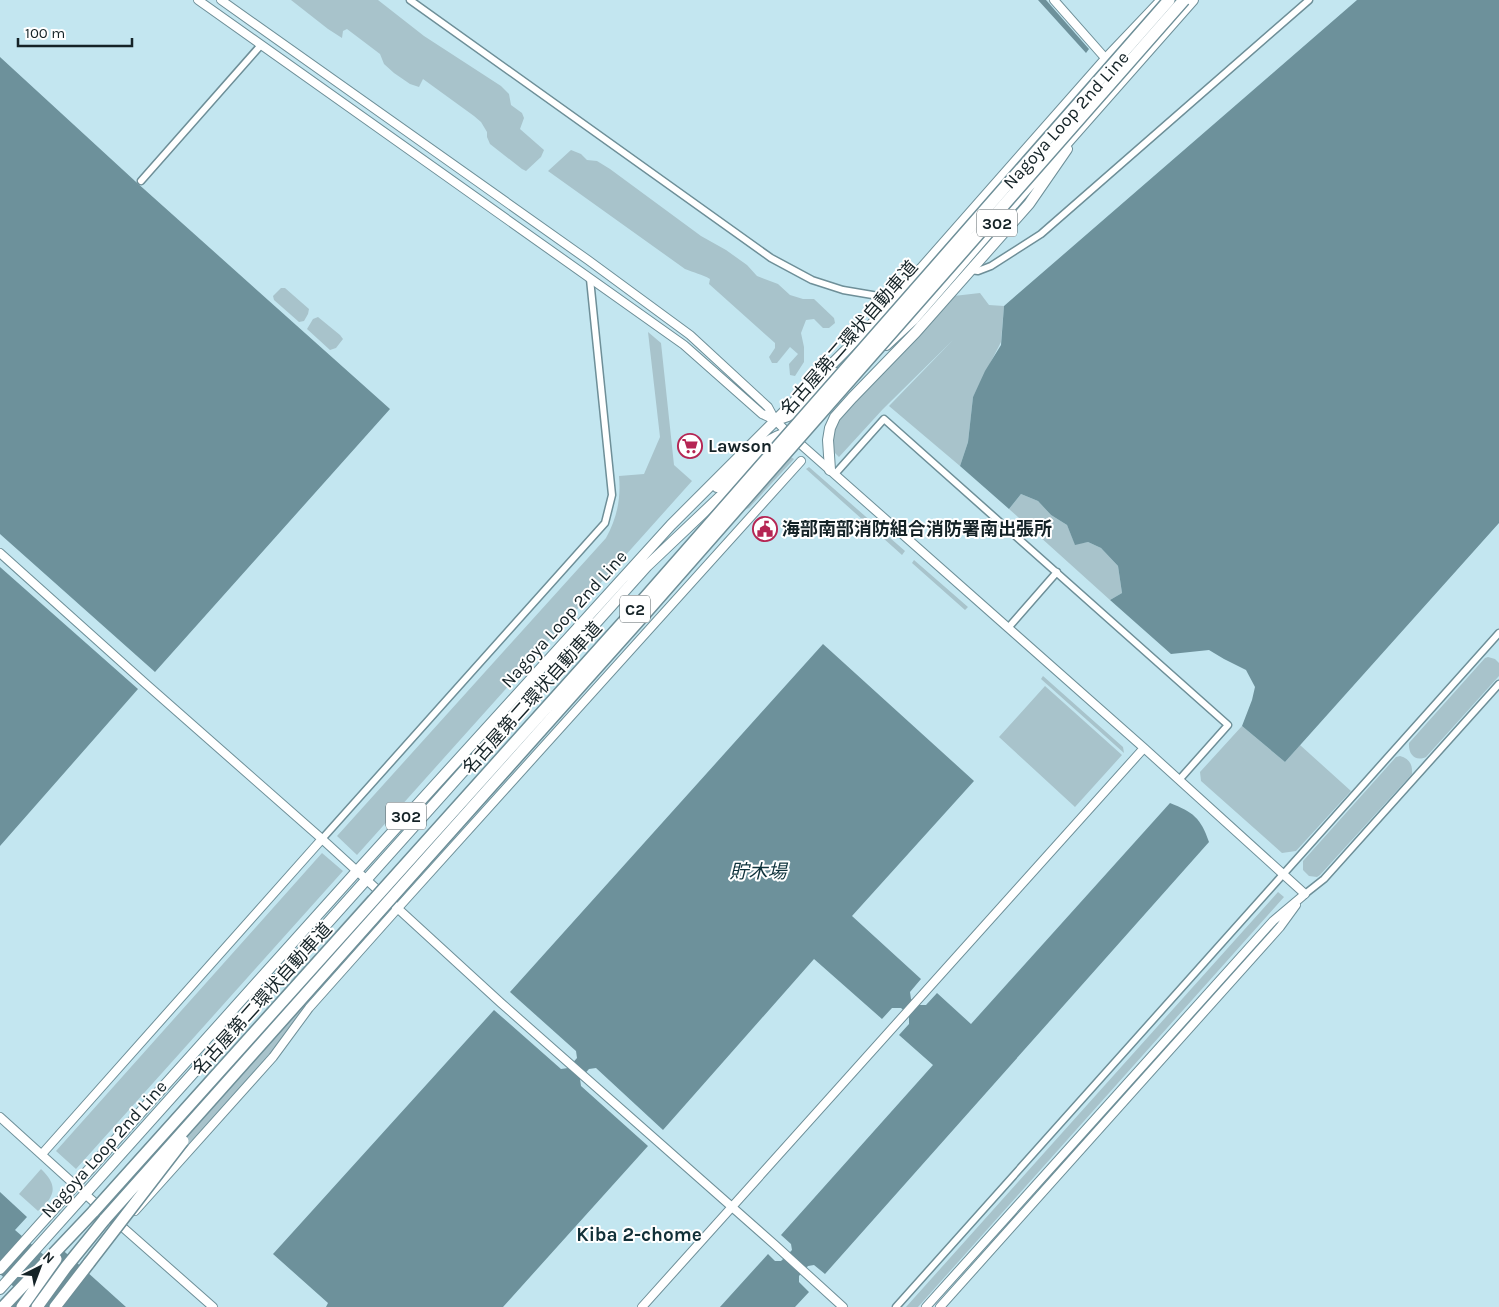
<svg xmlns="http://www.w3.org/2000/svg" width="1499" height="1307" font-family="Karla,'Noto Sans JP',sans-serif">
  <rect width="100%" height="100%" fill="#c3e6f0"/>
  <path fill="#a8c3cb" d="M291,0H378L424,36L501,86L509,94L511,105L522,113L524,118L520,129L544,150L541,157L526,171L522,169L490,144L487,137V132L481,122L474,116L423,79L419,87L410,84L394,73L384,64L380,54L347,29L343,31L342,38L328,29Z
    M571,150L581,154L587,160L597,161L610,169L701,236L726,250L747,265L757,276L778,284L790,295L803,299H814L834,318L835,323L829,328H823L814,319L806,320L801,333L804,347V362L795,376L790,375L789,364L798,354L790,347L777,363H772L769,357L775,348V343L709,284L710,279C702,274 694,273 685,269L548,171Z
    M281,288H285L309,309L308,314L304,321L299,322L274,300L273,296Z
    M980,293L989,305L1004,306L1001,342L973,397L968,442L960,466L889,406L953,340L883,409L839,457L834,452L831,424L840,407L936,298Z
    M318,317L340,335L343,339L336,348L330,350L307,329L313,319Z
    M648,332L661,343L674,465L692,481L357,855L337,836L606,538C617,518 621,499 619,476L644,474L660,437Z
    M789,456L794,459L749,508L744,510Z
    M809,467L905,551L902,555L806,469Z
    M1021,494L1038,501L1051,515L1067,525L1075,544L1088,542L1101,548L1118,566L1122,593L1110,600L1009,509Z
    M914,560L968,607L965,610L912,563Z
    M1488,657L1495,659L1499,663V676L1426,757C1415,762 1408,754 1409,743L1485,658Z
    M1043,676L1123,747L1124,753L1041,679Z
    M1045,686L1122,755L1075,807L999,737Z
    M1242,726L1285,762L1300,745L1351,791L1296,851L1282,853L1201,781L1200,772Z
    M1400,756C1409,758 1413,765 1412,774L1320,875L1317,877L1309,876L1303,870V861L1396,757Z
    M322,853L343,871L76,1169L56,1151Z
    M1278,892L1284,897L918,1307H906Z
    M368,895L385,910V916L305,1006L267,1059L128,1210H121L102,1192Z
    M41,1169C58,1185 56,1196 38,1211L19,1194Z"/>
  <path fill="#6d919b" d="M1038,0H1046L1089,49L1086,53Z
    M1357,0H1499V523L1285,762L1242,726L1252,700L1255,687L1246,670L1224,659L1209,650L1171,654L1110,600L1122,593L1118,566L1101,548L1088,542L1075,545L1067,525L1051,515L1038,501L1021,494L1009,509L960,466L968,442L973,397L985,371L1001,345L1004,306Z
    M0,57L135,181L390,409L155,672L0,534Z
    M0,567L138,689L0,846Z
    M823,644L974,781L852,916L921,979L910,992L911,999L919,1005H926L937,993L971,1024L1170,803C1193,812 1201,818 1209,842L825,1274L814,1265L808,1266L799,1276V1282L809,1292L795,1307H720L768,1254L775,1261H781L792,1250L791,1244L781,1235L933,1065L899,1035L909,1024V1015L901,1008H892L882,1019L814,959L663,1130L596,1068L589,1069L580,1079L581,1086L648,1146L503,1307H326L328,1303L273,1254L494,1010L561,1069L568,1068L577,1058L576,1051L510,992Z
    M0,1192L27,1217L15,1230L45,1256L56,1244L126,1307H10L16,1289L0,1274Z"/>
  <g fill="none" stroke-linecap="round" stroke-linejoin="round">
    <defs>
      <path id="minor" d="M410,0L771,258L812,280L843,290L896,299
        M141,181L261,45
        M970,270L978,271L991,266L1041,234L1309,0
        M835,474L884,419L1228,725L1179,780
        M1008,628L1057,572
        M322,839L605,523L612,495L590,279
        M1305,894L1324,879L1499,684
        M896,1307L1499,633"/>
      <path id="tertiary" d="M198,0L684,345L762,414L775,420
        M221,0L588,260L690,335L768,407L775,420L788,433L1144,748L1305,894
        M1054,0L1106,59
        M0,553L146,684L322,839L501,1003L775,1245L843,1307
        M0,1117L75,1185
        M42,1154L322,839
        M85,1194L213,1307
        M135,1211L273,1057L309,1008L398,908L801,461
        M642,1307L1144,748
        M926,1307L1273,921L1305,894
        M940,1307L1280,927L1296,905"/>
      <path id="trunk" d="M886,345L914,319L1029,186L1193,0
        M776,420L788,416L793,413L836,373
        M830,470L828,440L830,428L835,417L852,398L916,332L1029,204L1067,149
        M717,487C738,469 762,438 788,433
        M0,1269L357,871L671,525L877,319L1106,59L1162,0
        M0,1289L647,566L762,457"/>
      <path id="motorway" d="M3,1307L94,1211
        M22,1307L56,1259
        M37,1307L66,1267L105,1219
        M55,1307L89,1263"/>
    </defs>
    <use href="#minor" stroke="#6e8f98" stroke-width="9"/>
    <use href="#tertiary" stroke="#6e8f98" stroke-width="10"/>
    <use href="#trunk" stroke="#6e8f98" stroke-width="12"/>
    <use href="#motorway" stroke="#6e8f98" stroke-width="14"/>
    <use href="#minor" stroke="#fff" stroke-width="6"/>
    <use href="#tertiary" stroke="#fff" stroke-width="8"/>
    <use href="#trunk" stroke="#fff" stroke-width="10"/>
    <use href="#motorway" stroke="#fff" stroke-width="11"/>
    <defs>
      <path id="motorway-bridge" d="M94,1211L635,609L1169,0
        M105,1219L642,617L1184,0
        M89,1263L183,1141"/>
    </defs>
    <use href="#motorway-bridge" stroke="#6e8f98" stroke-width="14" stroke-linecap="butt"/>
    <use href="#motorway-bridge" stroke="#fff" stroke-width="11"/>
  </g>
  <defs>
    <symbol id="supermarket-ring" viewBox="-11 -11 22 22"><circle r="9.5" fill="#fff" stroke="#b52553" stroke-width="1.5"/><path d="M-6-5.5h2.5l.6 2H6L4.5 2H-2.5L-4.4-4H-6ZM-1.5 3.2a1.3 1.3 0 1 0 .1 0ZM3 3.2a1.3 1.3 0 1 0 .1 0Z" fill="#b52553"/></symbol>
    <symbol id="civic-ring" viewBox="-11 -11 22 22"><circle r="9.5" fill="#fff" stroke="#b52553" stroke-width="1.5"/><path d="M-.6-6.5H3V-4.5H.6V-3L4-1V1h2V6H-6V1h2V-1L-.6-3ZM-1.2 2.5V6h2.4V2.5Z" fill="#b52553"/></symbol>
  </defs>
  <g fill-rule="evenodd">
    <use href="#supermarket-ring" x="676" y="432" width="28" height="28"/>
    <use href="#civic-ring" x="751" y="515" width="28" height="28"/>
  </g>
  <g text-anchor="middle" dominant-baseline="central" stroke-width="4" stroke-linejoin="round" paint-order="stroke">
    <g fill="#fff" stroke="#5b6568" stroke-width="1">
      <rect x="977" y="209.5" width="40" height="27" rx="4"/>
      <rect x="620" y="595.5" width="30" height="27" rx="4"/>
      <rect x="386" y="802.5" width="40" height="27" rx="4"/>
    </g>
    <g font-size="16" font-weight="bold" fill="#152327">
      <text x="997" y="223">302</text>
      <text x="635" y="609">C2</text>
      <text x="406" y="816">302</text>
    </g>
    <g font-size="18" fill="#152327" stroke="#fff">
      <text transform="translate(1066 120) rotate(-48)">Nagoya Loop 2nd Line</text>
      <text transform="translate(849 338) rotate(-49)">名古屋第二環状自動車道</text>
      <text transform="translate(564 619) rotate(-48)">Nagoya Loop 2nd Line</text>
      <text transform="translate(532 698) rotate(-48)">名古屋第二環状自動車道</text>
      <text transform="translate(262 999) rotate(-48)">名古屋第二環状自動車道</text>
      <text transform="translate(104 1149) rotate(-48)">Nagoya Loop 2nd Line</text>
    </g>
    <g font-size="18" font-weight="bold" fill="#152327" stroke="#fff" text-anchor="start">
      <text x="708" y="446">Lawson</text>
      <text x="782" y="529">海部南部消防組合消防署南出張所</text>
    </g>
    <g font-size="19" font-style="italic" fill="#0e323b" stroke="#fff">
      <text x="758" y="872">貯木場</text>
    </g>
    <g font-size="19" font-weight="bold" fill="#113038" stroke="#fff">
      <text x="639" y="1235">Kiba 2-chome</text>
    </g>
  </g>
  <g transform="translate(40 1267) rotate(42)" stroke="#ffffff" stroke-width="4" paint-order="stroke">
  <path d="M0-4L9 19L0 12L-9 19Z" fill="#152327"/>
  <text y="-8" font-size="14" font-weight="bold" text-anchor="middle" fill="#152327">N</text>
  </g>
  <path d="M18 38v8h114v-8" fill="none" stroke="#152327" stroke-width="2.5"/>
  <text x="25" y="38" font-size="15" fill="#152327" stroke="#ffffff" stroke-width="4" paint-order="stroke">100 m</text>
</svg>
